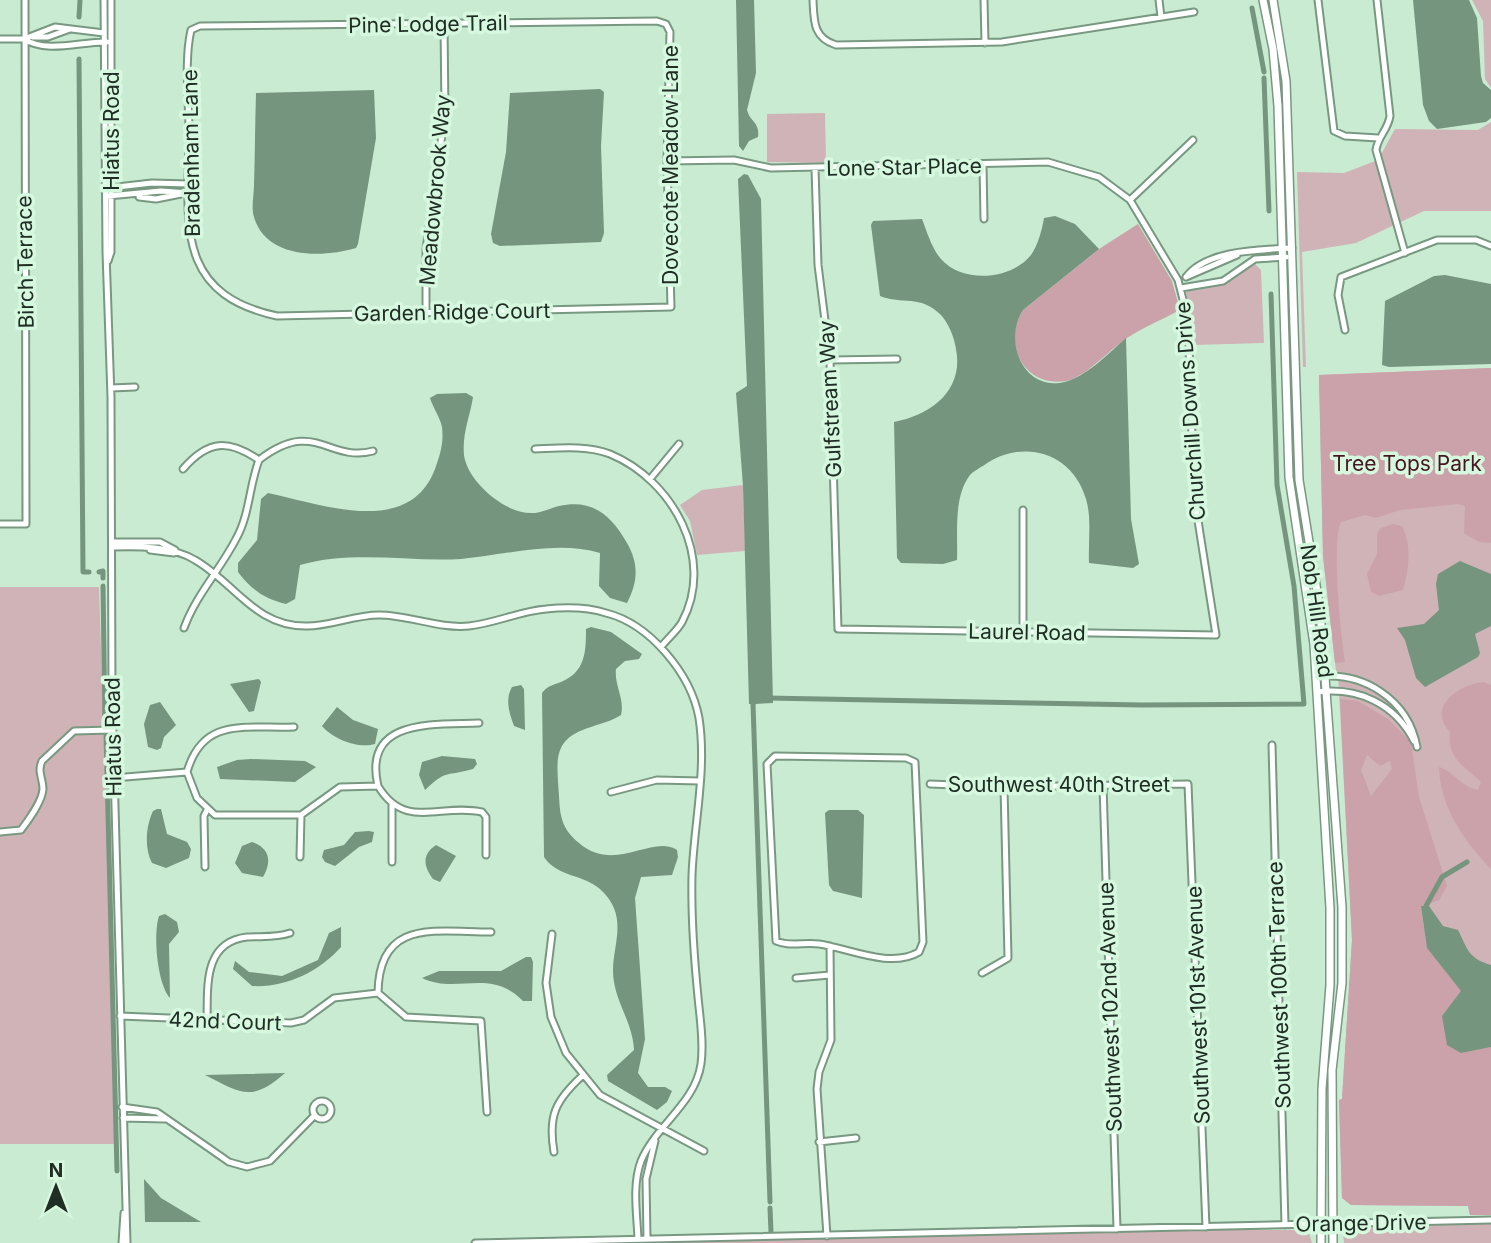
<svg xmlns="http://www.w3.org/2000/svg" width="1491" height="1243" font-family="Inter,sans-serif">
  <rect width="100%" height="100%" fill="#c9ebd2"/>
  <path fill="#cfb3b7" d="M1472,0H1491V88L1485,79L1483,21Z
    M825,113L826,163L767,162V114Z
    M1491,122V211H1424L1356,243L1302,252L1306,367H1303L1297,172L1344,173L1378,160L1395,129L1478,130Z
    M1254,263L1261,270L1264,343L1193,345L1186,291L1197,286L1227,282Z
    M1491,368V1215H1470L1468,1206L1351,1205L1342,1198L1339,1100L1342,1099L1352,940L1338,672L1336,671L1323,556L1319,375Z
    M743,485L745,551L697,555L690,521L680,505L702,490Z
    M0,587H99L117,1144H0Z
    M1491,1224V1243H1344L1343,1233L1348,1227Z
    M1214,1230H1308L1312,1243H645Z"/>
  <path fill="#cba2a9" fill-rule="evenodd" d="M1138,224L1172,281L1180,310C1163,319 1144,327 1127,338C1110,349 1085,378 1066,381C1023,388 1002,342 1023,310L1099,249Z
    M1491,368V543L1479,542L1464,533L1465,506L1458,504L1400,510L1376,518L1365,515L1341,522C1331,540 1341,638 1345,662L1335,663L1323,556L1319,375Z
    M1393,524L1402,526C1412,546 1409,569 1403,590L1379,596L1371,592L1367,574L1377,554V534L1381,528Z
    M1484,682L1491,685V869C1464,841 1440,807 1439,767C1455,772 1461,787 1478,790L1481,782C1463,765 1447,758 1450,732C1426,707 1459,684 1484,682Z
    M1340,699L1358,701L1388,719L1411,742L1419,797L1447,886L1439,900L1421,907L1427,948L1462,991L1442,1016L1461,1053L1491,1047V1215H1470L1468,1206L1351,1205L1342,1198L1339,1100L1342,1099L1352,940ZM1367,755L1380,766L1390,761L1392,769L1371,796L1361,770Z"/>
  <path fill="#75957e" d="M736,0H754L756,73L747,110C750,122 760,122 758,137L749,141L743,151L739,146Z
    M1413,0H1469L1477,18L1481,76L1483,83L1491,90V118L1486,122L1437,129L1429,121L1423,105Z
    M600,89L604,92L601,146L604,233L601,242L500,246L493,243L491,234L506,152L510,93Z
    M374,90L376,138L358,244L356,248C322,258 266,259 254,217C251,208 254,194 254,185C255,154 255,124 256,93Z
    M744,174L748,175L761,199L773,703L753,704H749L743,486L736,393L747,386L738,179Z
    M1055,216L1075,224L1099,249L1023,310C1002,342 1025,395 1068,381C1089,374 1110,352 1126,338L1131,519L1139,564L1133,568L1089,563C1088,542 1092,519 1086,499C1072,451 1021,438 983,466C979,468 973,472 970,475C953,497 958,534 957,560L943,564L901,563L897,558L894,422C932,415 964,390 956,349C954,337 949,324 941,315C920,294 902,305 880,296L871,225L873,221L922,219C927,232 932,249 941,259C963,284 1011,280 1031,255C1038,245 1042,230 1044,218Z
    M1445,275L1491,284V364L1389,367L1382,365L1385,301L1434,276Z
    M466,393L473,397C470,417 462,433 464,455C467,481 506,515 533,513C541,513 551,508 559,506C593,499 611,515 627,543C639,564 638,582 627,603L610,598L599,586L600,553C557,540 505,555 461,559C407,562 353,550 300,565L295,599L286,604C264,599 251,589 238,572V563L257,540L261,499L268,493C321,504 409,538 435,469C440,455 444,443 442,427C440,417 433,408 430,398L437,394Z
    M1460,561L1491,574V626L1475,634L1480,653L1478,657L1425,687L1416,678L1405,640L1397,628L1424,624L1439,610L1436,584L1438,574Z
    M591,627L611,632L642,654L639,659L625,661L616,669C614,685 625,699 621,715C612,721 602,723 591,727C551,739 557,761 559,796C560,817 562,829 579,843C615,874 652,834 677,850L678,857L672,875L641,877L635,898L645,1039L638,1073L648,1087H665L672,1091L667,1102L657,1110L608,1081L607,1075L634,1050C633,1025 618,1006 614,982C608,950 633,919 600,889C583,874 557,877 544,857L542,693C547,686 553,685 561,682C585,672 586,653 586,629Z
    M259,679L261,682L254,711L249,712L230,684Z
    M521,685L524,689L525,730L514,726C509,713 505,699 512,687Z
    M160,702L176,725L164,737L161,748L157,750L148,747L144,724L150,705Z
    M337,707L353,720L378,729L375,744C358,749 333,739 322,726Z
    M442,756L475,759L477,764L473,769C445,777 447,769 425,790L419,775L422,762Z
    M251,759L305,761L316,767L295,782L220,779L217,767L237,760Z
    M157,809H161L167,834L187,842L191,849L189,858L166,868L152,863C144,848 146,826 153,811Z
    M829,810H858L864,815L862,898L833,891L829,885L825,813Z
    M369,831L374,832L372,842L359,847L335,866L325,862L322,857L324,850L344,845L355,832Z
    M252,842C270,848 272,862 263,877L242,873L235,863L242,846Z
    M436,845L456,856L440,882L433,879C424,867 421,855 436,845Z
    M1421,906H1429L1443,926L1458,930C1468,950 1468,958 1491,965V1047L1461,1053L1447,1045L1442,1016L1461,991L1427,948Z
    M165,914L177,922L179,932L169,944L170,998C157,983 153,935 159,916Z
    M341,927V947C319,972 285,988 252,986L233,969L235,961L249,972L282,976L318,960L329,933Z
    M526,957H531L533,962L532,1001H523C490,967 457,995 422,978L439,971H501Z
    M285,1073C251,1103 241,1093 205,1075Z
    M144,1179L161,1198L201,1222H145Z"/>
  <g fill="none" stroke-linecap="round" stroke-linejoin="round">
    <path stroke="#75957e" stroke-width="5" d="M1252,8L1264,72
      M79,17L80,0
      M79,59L83,572H89
      M1264,78L1269,211
      M99,572L103,571V578
      M103,586L105,727
      M767,698L1142,705L1304,704L1294,586L1277,485L1271,294
      M756,700L753,704L770,1202
      M106,734L117,1171
      M1426,906L1442,877L1467,862
      M770,1208L771,1232"/>
    <defs>
      <path id="minor" d="M104,0L106,252L111,397L112,697L127,1243
        M813,0C814,21 813,38 836,45L1002,42L1194,12
        M984,0L985,43
        M1159,0L1161,17
        M1318,0L1334,131L1345,136L1378,138
        M1377,0L1390,116C1388,130 1378,136 1376,150L1405,253
        M657,21L666,24L670,32L667,161L671,307L277,316C171,293 189,218 189,132C189,99 184,61 191,30L200,26Z
        M33,37H48L70,29
        M0,39H24L55,27L104,33
        M24,39C47,54 82,41 107,42
        M667,161L734,160L771,168L1048,162L1099,177L1130,200L1178,280L1188,319L1194,495L1216,635L838,629L830,360L818,265L815,168
        M983,165L984,219
        M108,188L152,183L189,184
        M108,196L161,191L189,193
        M139,197L156,199L181,194
        M1130,200L1193,140
        M108,261L111,252V0
        M1186,277C1206,250 1259,250 1292,248
        M1186,277L1237,255
        M1181,288L1223,281L1255,259L1286,257
        M426,314V249L445,113L444,25
        M1345,330L1338,295L1341,277L1437,240H1476L1491,246
        M830,360L897,359
        M111,388L135,387
        M535,449C559,448 587,445 610,454C673,480 716,559 682,622C677,631 667,639 661,647
        M259,460C315,417 328,463 373,451
        M183,469C208,440 228,439 259,460
        M650,479L679,444
        M1023,510V631
        M0,524H26L25,0
        M112,542H160L175,550
        M112,547C138,546 172,546 195,560C235,583 255,627 307,626C331,626 354,615 379,615C409,615 439,629 469,626C496,623 520,611 546,609C566,607 587,607 606,613C650,624 691,674 699,718C707,769 694,824 692,875C691,916 694,957 698,997C700,1019 704,1042 701,1064C695,1104 656,1125 641,1161C632,1185 637,1214 638,1239
        M150,550L174,553
        M184,628C196,595 220,570 236,539C250,514 249,486 259,460
        M1316,677C1363,671 1408,699 1417,747
        M1317,692C1359,687 1395,704 1414,741
        M1272,745L1285,1225
        M775,756L906,758L915,762L923,942L919,952C890,969 848,948 819,944C804,942 789,947 776,941L767,764Z
        M187,772L197,798L215,815H301L340,787L378,786C405,831 440,803 482,812L486,817V855
        M187,772C203,716 246,729 294,727
        M113,778L187,772
        M930,784L1004,787L1188,784L1206,1227
        M1103,785L1117,1229
        M378,786C362,717 436,725 479,723
        M611,792L657,780L700,781
        M392,805V862
        M0,832L21,830C29,819 42,802 43,789C43,778 37,772 42,761L74,731L112,730
        M300,857L301,815
        M205,867L204,816L207,810
        M552,934L546,983L551,1017L566,1053L600,1095L704,1151
        M982,973L1008,958L1004,787
        M796,978L830,975
        M378,993C379,918 435,932 491,932
        M120,1016L291,1023L304,1020L334,998L378,993L406,1017L481,1021L487,1112
        M207,1022C208,989 202,942 247,937C262,936 276,938 290,933
        M313 1110a9 9 0 1 1 18 0a9 9 0 1 1-18 0Z
        M122,1107L157,1112L229,1162L247,1167L270,1161L315,1115
        M123,1118L165,1119
        M819,1142L856,1138
        M554,1152C548,1116 555,1101 582,1076
        M827,1236L817,1089L819,1072L831,1040L830,946
        M647,1239L646,1179L655,1141
        M122,1243L124,1213
        M475,1243L1491,1220"/>
      <path id="major" d="M1263,0L1273,49L1278,106L1289,477L1314,644L1330,908V985L1322,1089L1321,1243
        M1273,0L1286,81L1299,480L1320,610L1342,907V983L1332,1070L1333,1243"/>
    </defs>
    <use href="#minor" stroke="#789881" stroke-width="9"/>
    <use href="#major" stroke="#789881" stroke-width="10"/>
    <use href="#minor" stroke="#fff" stroke-width="5"/>
    <use href="#major" stroke="#fff" stroke-width="7"/>
  </g>
  <g text-anchor="middle" dominant-baseline="central" stroke-width="7" stroke-linejoin="round" paint-order="stroke">
    <g font-size="21" fill="#202d24" stroke="#d6f8df">
      <text transform="translate(428 24) rotate(-1)">Pine Lodge Trail</text>
      <text transform="translate(111 131) rotate(-90)">Hiatus Road</text>
      <text transform="translate(191 153) rotate(-91)">Bradenham Lane</text>
      <text transform="translate(670 165) rotate(-90)">Dovecote Meadow Lane</text>
      <text transform="translate(904 167) rotate(-1)">Lone Star Place</text>
      <text transform="translate(435 190) rotate(-85)">Meadowbrook Way</text>
      <text transform="translate(25 262) rotate(-91)">Birch Terrace</text>
      <text transform="translate(452 312) rotate(-1)">Garden Ridge Court</text>
      <text transform="translate(830 399) rotate(-93)">Gulfstream Way</text>
      <text transform="translate(1190 411) rotate(-94)">Churchill Downs Drive</text>
      <text transform="translate(1317 611) rotate(82)">Nob Hill Road</text>
      <text transform="translate(1027 632) rotate(1)">Laurel Road</text>
      <text transform="translate(113 737) rotate(-91)">Hiatus Road</text>
      <text x="1059" y="784">Southwest 40th Street</text>
      <text transform="translate(1279 985) rotate(-92)">Southwest 100th Terrace</text>
      <text transform="translate(1198 1005) rotate(-92)">Southwest 101st Avenue</text>
      <text transform="translate(1110 1007) rotate(-92)">Southwest 102nd Avenue</text>
      <text transform="translate(225 1021) rotate(2)">42nd Court</text>
      <text transform="translate(1361 1223) rotate(-1)">Orange Drive</text>
    </g>
    <g font-size="21" fill="#491523" stroke="#d6f8df">
      <text x="1407" y="463">Tree Tops Park</text>
    </g>
  </g>
  <g transform="translate(56 1187)" stroke="#d6f8df" stroke-width="5" paint-order="stroke">
  <path d="M0-5L12 26L0 18L-12 26Z" fill="#202d24"/>
  <text y="-10" font-size="19" font-weight="bold" text-anchor="middle" fill="#202d24">N</text>
  </g>
</svg>
